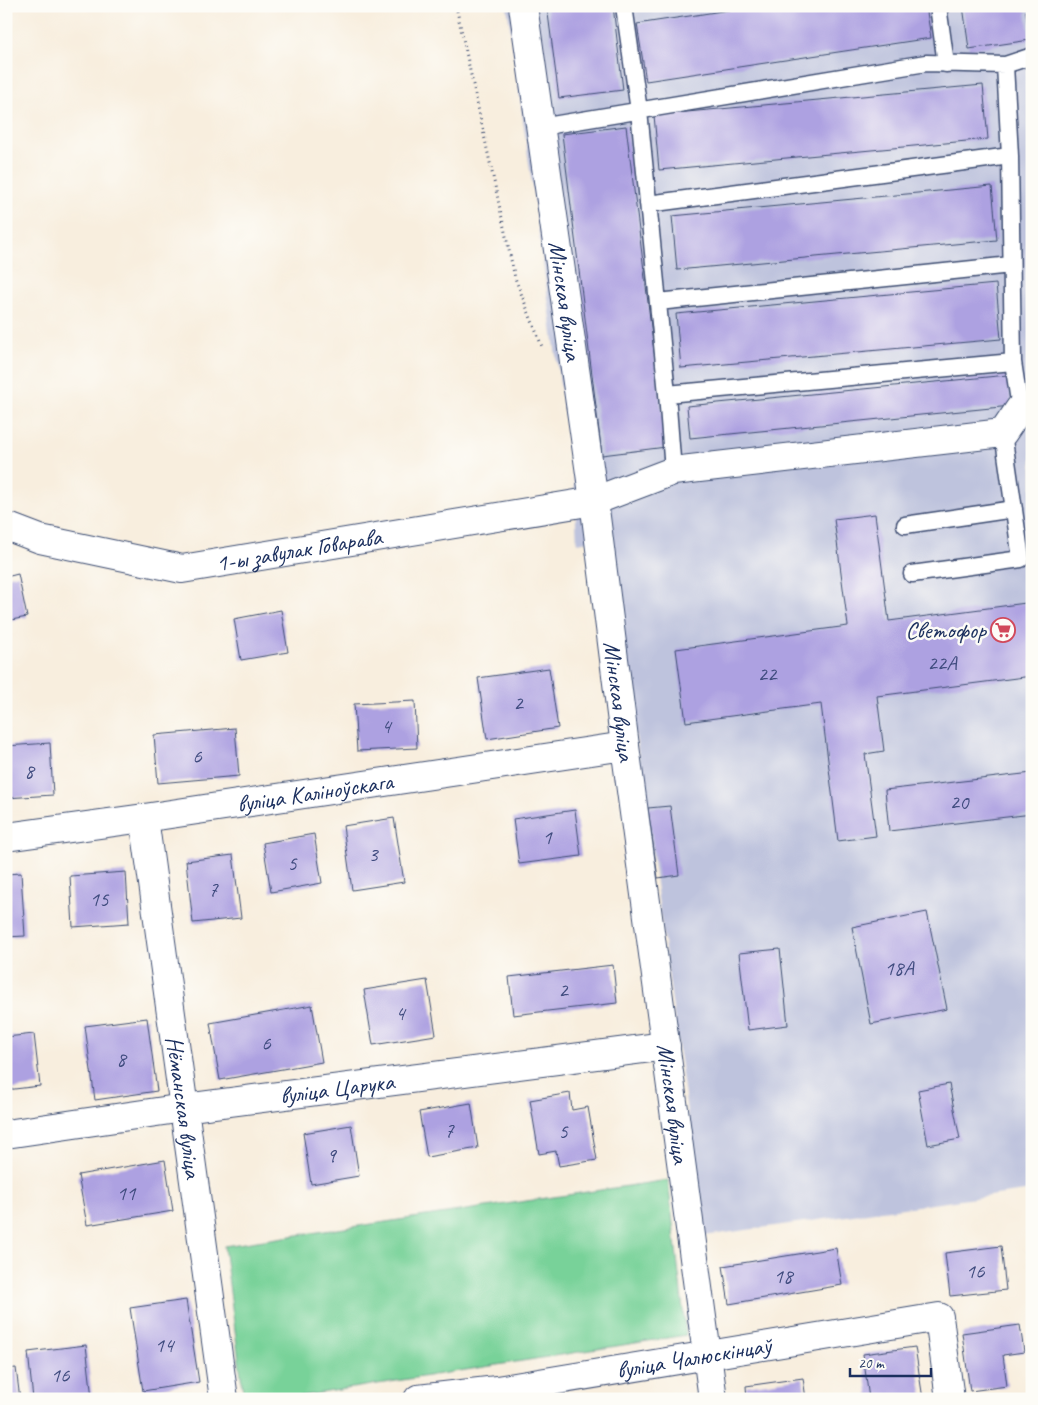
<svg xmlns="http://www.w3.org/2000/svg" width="1038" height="1405" font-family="Caveat,sans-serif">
  <rect width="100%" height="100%" fill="#fdfcf7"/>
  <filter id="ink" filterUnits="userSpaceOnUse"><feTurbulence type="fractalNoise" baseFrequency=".02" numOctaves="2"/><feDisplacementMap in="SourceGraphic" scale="10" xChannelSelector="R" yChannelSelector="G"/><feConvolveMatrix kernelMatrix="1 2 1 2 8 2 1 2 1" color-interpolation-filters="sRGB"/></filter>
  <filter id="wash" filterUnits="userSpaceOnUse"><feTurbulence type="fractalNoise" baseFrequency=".0096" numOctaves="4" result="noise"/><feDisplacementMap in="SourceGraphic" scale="20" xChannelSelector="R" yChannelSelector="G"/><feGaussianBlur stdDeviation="1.12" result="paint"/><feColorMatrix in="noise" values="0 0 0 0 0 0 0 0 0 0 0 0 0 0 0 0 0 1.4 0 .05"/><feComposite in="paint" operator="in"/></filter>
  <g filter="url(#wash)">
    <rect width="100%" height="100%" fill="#f8eede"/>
    <path fill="#bec3dd" d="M507,6H1032V1190L704,1236L609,538L577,543L574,484Z"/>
    <path fill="#78d299" stroke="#4a807c" d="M668,1180L686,1335L283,1399H244L224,1246Z"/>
    <g id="blocks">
      <path fill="#ada1e1" d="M547,6H613L623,90L559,98Z
        M755,6H926L931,38L646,81L637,24Z
        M963,6H1025L1030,40L969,49Z
        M1028,70H1032V152H1030Z
        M983,85L988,139L659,170L654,115Z
        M626,126L666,447L602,455L562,134Z
        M992,186L997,240L677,270L672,216Z
        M996,284L1001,339L681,368L676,314Z
        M1008,375L1011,406L690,438L687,406Z
        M875,514L889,621L1026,603L1032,650V676L877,696L884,751L865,754L876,836L838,841L821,704L686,722L676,649L848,626L834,519Z
        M18,574L27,617L6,621V577Z
        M281,610L288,652L241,660L234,619Z
        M549,668L558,728L487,739L478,678Z
        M415,701L417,748L357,751L354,704Z
        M235,728L239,776L158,783L154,735Z
        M50,743L53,795L6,798V746Z
        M1032,773V814L889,831L885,790Z
        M670,806L679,875L658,878L648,808Z
        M575,810L581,856L519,864L513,819Z
        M394,818L404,882L352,890L343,826Z
        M314,834L322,883L271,892L263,843Z
        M233,855L241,918L193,923L186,861Z
        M126,872L129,923L73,927L70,876Z
        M21,873L25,936L6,937V874Z
        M927,912L947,1009L871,1024L852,927Z
        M780,949L788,1025L748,1030L739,953Z
        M613,965L617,1003L513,1015L509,977Z
        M427,980L436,1035L373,1045L364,990Z
        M312,1005L322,1062L220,1080L210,1023Z
        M147,1018L157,1091L95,1100L85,1026Z
        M34,1034L40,1086L6,1090V1037Z
        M949,1084L960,1139L928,1145L918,1090Z
        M570,1093L572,1110L588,1107L597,1160L559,1166L556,1151L539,1154L530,1100Z
        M471,1103L478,1148L427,1157L419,1112Z
        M351,1125L359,1176L311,1184L303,1133Z
        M165,1160L173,1211L87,1225L78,1175Z
        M1001,1246L1006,1290L950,1296L945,1253Z
        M836,1248L842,1285L729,1304L723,1266Z
        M186,1300L199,1382L143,1391L130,1308Z
        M1020,1325L1024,1352L1003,1355L1007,1386L970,1391L962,1333Z
        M86,1345L92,1398L33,1399L28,1352Z
        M915,1347L923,1399H869L863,1354Z
        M16,1368L20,1399H6V1369Z
        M803,1378L806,1399H747L746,1386Z"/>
    </g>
  </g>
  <g filter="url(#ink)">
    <use href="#blocks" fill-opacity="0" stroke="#3c4c71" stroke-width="1"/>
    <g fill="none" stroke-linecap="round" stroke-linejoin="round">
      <defs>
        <path id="lane" d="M624,6L639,111L667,394L673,471
          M938,6L946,64
          M1005,65L1010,156L1013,362L1020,408
          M540,127L926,63L1005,65L1032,56
          M648,204L1010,156
          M658,302L1011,265
          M667,394L1013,362
          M905,525L1014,509
          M912,574L1021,559L1003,433"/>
        <g id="street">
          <path id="s1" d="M523,6L594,501L625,746L713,1399"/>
          <path id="s2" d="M6,526L40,539L182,569L594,501L673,471L1003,433L1020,408L1032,406"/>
          <path id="s3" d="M144,818L224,1399"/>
          <path id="s4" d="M6,837L144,818L625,746"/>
          <path id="s5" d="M6,1134L184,1108L666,1046"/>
          <path id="s6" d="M418,1399L497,1390L939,1317L950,1399"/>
        </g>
      </defs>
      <use href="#lane" stroke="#3c4c71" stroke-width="19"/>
      <use href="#street" stroke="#3c4c71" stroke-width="30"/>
      <path stroke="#3c4c71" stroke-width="3" stroke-dasharray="1 4" stroke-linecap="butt" d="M456,6L515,278L543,349"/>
      <use href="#lane" stroke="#fff" stroke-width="16"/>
      <use href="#street" stroke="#fff" stroke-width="28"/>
    </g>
  </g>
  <defs>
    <symbol id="supermarket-ring" viewBox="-11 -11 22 22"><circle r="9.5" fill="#fdfcf7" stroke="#d1495b" stroke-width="1.5"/><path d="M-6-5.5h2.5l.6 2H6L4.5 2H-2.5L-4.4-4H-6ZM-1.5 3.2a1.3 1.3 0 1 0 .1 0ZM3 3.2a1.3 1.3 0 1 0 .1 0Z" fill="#d1495b"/></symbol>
  </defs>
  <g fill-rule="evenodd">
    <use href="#supermarket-ring" x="989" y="616" width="28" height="28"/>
  </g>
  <g text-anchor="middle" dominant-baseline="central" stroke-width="5" stroke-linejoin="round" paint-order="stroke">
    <g font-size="21" fill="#404c7f">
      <text x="942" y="663">22А</text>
      <text x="767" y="674">22</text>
      <text x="518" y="703">2</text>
      <text x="386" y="726">4</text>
      <text x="197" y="756">6</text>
      <text x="29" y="771">8</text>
      <text x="959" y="802">20</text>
      <text x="547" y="837">1</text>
      <text x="373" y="854">3</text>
      <text x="292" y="863">5</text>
      <text x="213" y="889">7</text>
      <text x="99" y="899">15</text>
      <text x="899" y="968">18А</text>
      <text x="563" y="990">2</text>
      <text x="400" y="1013">4</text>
      <text x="266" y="1043">6</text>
      <text x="121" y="1059">8</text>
      <text x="449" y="1130">7</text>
      <text x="563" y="1131">5</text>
      <text x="331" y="1155">9</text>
      <text x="126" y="1193">11</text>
      <text x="975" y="1271">16</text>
      <text x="783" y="1276">18</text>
      <text x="164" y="1345">14</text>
      <text x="60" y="1375">16</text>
    </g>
    <g font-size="24" fill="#1b2f5e" stroke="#fdfcf7">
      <text stroke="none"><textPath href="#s1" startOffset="298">Мінская вуліца</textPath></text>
      <text stroke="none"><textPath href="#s2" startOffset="300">1-ы завулак Говарава</textPath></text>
      <text stroke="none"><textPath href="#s1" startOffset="702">Мінская вуліца</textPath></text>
      <text stroke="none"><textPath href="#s4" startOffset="312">вуліца Каліноўскага</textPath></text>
      <text stroke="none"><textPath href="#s5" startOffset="334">вуліца Царука</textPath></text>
      <text stroke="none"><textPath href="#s1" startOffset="1108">Мінская вуліца</textPath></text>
      <text stroke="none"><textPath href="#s3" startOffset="292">Нёманская вуліца</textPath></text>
      <text stroke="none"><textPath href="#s6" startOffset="279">вуліца Чалюскінцаў</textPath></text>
    </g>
    <g font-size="24" fill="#1b2f5e" stroke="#fdfcf7" text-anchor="end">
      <text x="986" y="630">Светофор</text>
    </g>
  </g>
  <rect width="1038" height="1405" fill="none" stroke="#fdfcf7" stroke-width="25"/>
  <path d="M850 1368v8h81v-8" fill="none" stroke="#1b2f5e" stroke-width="2.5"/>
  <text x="858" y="1368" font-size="15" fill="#1b2f5e" stroke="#fdfcf7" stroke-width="4" paint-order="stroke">20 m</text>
</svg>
